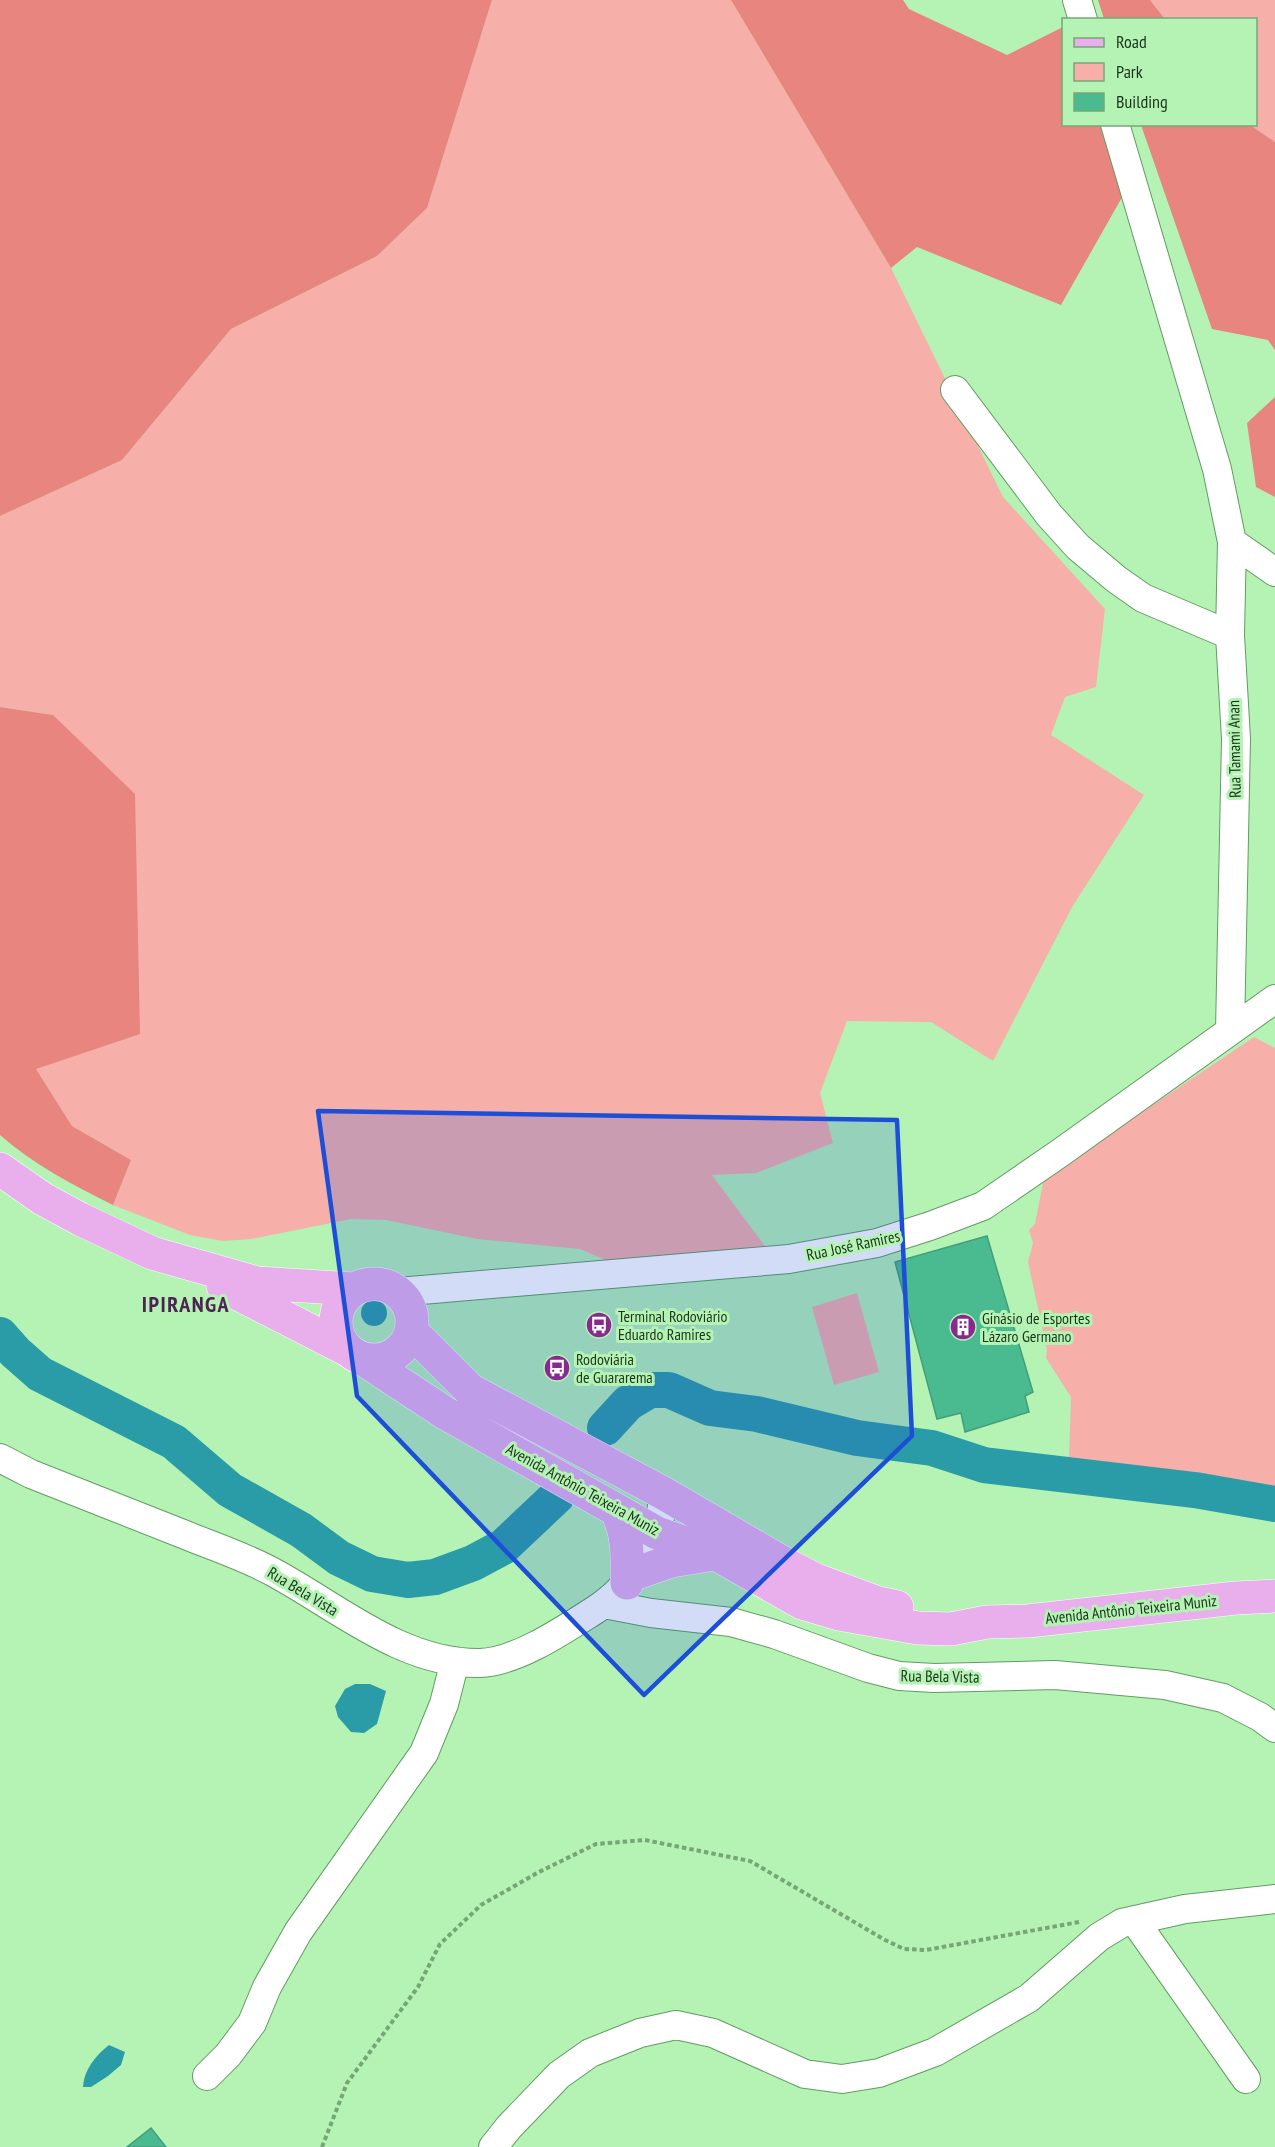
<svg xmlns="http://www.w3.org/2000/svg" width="1275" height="2147" font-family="'PT Sans Narrow',sans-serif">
  <rect width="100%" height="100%" fill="#b5f3b4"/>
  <path fill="#f6afa9" d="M492,0H731L891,268L1003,497L1105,609L1096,687L1065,697L1051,735L1144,795L1072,907L993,1061L931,1022L847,1021L820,1093L833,1143L756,1173L712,1175L765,1246L610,1262L580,1249L477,1239L386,1220L351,1219L251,1239L223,1241L190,1235L113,1205L131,1160L72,1126L36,1069L53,715L0,707V516L122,460L231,329L377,256L427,208Z
    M1150,0H1275V142L1250,125L1256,124V20L1165,19Z
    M1254,1037L1275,1048V1491L1069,1459L1071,1397L1046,1358L1047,1350L1028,1262L1033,1243L1029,1230L1035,1224L1044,1178Z
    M857,1293L879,1372L834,1385L812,1307Z"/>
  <path fill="#e8857e" d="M0,0H492L427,208L377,256L231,329L122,460L0,516Z
    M731,0H903L909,9L1007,55L1063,27L1064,124L1105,125L1125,192L1061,305L917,247L891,268Z
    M1098,0H1150L1165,19H1104Z
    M1141,125H1250L1275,142V350L1268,340L1212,329Z
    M1275,397V497L1256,487L1247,423Z
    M0,707L53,715L135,794L140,1034L36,1069L72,1126L131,1160L113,1205C73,1185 34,1165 0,1135Z"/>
  <path fill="#2a9ca7" d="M361 1313a13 13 0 1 1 26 0a13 13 0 1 1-26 0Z
    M355,1684H370L386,1691L377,1724L364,1733L351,1732L338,1717L335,1706L345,1689Z
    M109,2045L125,2052L121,2065L108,2076L91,2087H83C84,2070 95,2056 109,2045Z"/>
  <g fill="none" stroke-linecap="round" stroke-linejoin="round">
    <path stroke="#2a9ca7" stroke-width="36" d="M0,1335L15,1352L40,1374L174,1442L230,1490L301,1530L339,1558L372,1574L408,1580L435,1577L473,1563L503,1547L557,1496
      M605,1428L628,1403L650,1390H669L710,1408L757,1414L857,1438L932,1448L984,1465L1195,1490L1275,1504"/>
  </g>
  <path fill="#4abb90" stroke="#429f7a" stroke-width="1.5" d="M987,1236L1033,1392L1025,1396L1029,1412L965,1432L961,1413L937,1419L895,1262Z
    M151,2128L166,2147H127Z"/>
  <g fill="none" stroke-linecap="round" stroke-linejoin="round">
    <defs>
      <path id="minor" d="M1077,0L1083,20
        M1115,124L1217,469L1232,542L1230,635L1236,739L1230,1031
        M955,390L1049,515L1078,547L1116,579L1143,598L1230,635
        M1232,542L1275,572
        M398,1292L789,1259L877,1243L930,1226L983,1206L1060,1153L1275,999
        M0,1458L31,1474C82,1494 132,1514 183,1534C212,1546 243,1556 271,1571C337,1606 401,1664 480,1663C517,1662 565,1629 595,1610C634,1585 662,1539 663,1493
        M604,1604L651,1613L731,1622L774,1634L868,1668L899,1676L934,1678L1055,1675L1165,1685L1223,1698L1260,1717L1275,1728
        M1134,1920L1246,2079
        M207,2076L228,2055L252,2023L267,1987L298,1932L424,1753L444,1704L455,1661
        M493,2147L509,2127L559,2075L590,2053L640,2033L676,2025L713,2033L805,2074L842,2079L879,2073L935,2052L1029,1998L1099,1937L1122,1923L1185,1909L1275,1899"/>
      <path id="major" d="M0,1169L43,1199L80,1219L152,1253L257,1283L353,1289
        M336 1322a38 38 0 1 1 76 0a38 38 0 1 1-76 0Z
        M223,1286L348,1350
        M411,1331L470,1390L663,1493L785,1564L816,1580L878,1603L897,1607
        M363,1359L445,1413L657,1533L716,1554L802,1603L839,1614L918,1628L951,1629L987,1622L1028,1621L1236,1598L1275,1596
        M617,1511C629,1537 627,1555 627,1583
        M634,1574L671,1561L714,1554"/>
    </defs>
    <use href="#minor" stroke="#619c62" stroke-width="30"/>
    <use href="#major" stroke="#fff" stroke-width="34"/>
    <path stroke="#76a576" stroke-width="4" stroke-dasharray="4.5 3" stroke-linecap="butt" d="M322,2147L347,2083L418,1987L440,1944L481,1905L539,1872L596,1844L645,1840L750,1861L885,1940L904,1949L926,1950L1079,1922"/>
    <use href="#minor" stroke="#fff" stroke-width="28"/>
    <use href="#major" stroke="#e8afec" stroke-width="33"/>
  </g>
  <path fill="#1d4ed8" fill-opacity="0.2" stroke="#1d4ed8" stroke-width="4.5" stroke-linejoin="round" d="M318,1111L897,1120L912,1436L644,1695L357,1396Z"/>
  <defs>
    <symbol id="bus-disc" viewBox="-11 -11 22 22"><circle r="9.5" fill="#892891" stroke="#b5f3b4"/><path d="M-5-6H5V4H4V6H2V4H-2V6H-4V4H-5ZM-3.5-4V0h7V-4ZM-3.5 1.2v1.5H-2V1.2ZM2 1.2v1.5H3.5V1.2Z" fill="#fff"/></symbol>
    <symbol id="building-disc" viewBox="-11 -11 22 22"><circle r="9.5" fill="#892891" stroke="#b5f3b4"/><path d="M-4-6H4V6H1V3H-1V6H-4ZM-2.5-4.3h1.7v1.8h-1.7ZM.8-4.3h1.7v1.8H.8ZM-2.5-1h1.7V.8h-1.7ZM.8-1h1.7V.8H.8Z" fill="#fff"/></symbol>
  </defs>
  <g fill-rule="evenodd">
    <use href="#bus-disc" x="584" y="1310" width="30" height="30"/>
    <use href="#building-disc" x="948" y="1312" width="30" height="30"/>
    <use href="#bus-disc" x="542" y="1353" width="30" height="30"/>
  </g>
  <g text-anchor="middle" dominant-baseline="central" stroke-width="6" stroke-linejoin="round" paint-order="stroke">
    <g font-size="16" fill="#1b341c" stroke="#b5f3b4">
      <text transform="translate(1234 749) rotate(-91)">Rua Tamami Anan</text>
      <text transform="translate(853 1245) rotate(-12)">Rua José Ramires</text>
      <text transform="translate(583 1489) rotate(29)">Avenida Antônio Teixeira Muniz</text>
      <text transform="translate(303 1591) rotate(31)">Rua Bela Vista</text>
      <text transform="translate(1131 1609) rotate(-6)">Avenida Antônio Teixeira Muniz</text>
      <text transform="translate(940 1676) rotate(1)">Rua Bela Vista</text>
    </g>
    <g font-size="16" fill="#1b341c" stroke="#b5f3b4" text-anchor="start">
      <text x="618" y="1316">Terminal Rodoviário<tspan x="618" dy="18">Eduardo Ramires</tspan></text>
      <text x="982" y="1318">Ginásio de Esportes<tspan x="982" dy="18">Lázaro Germano</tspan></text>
      <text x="576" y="1359">Rodoviária<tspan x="576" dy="18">de Guararema</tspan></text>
    </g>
    <g font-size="22" font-weight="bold" letter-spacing="1.5" fill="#502154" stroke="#b5f3b4">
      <text x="186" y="1304">IPIRANGA</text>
    </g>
  </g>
  <rect x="1062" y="18" width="195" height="108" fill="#b5f3b4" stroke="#77a777" stroke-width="1.5"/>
  <rect x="1074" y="38" width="30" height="9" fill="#e8afec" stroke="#77a777" stroke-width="1.5"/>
  <text x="1116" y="48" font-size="18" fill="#1b341c">Road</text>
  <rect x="1074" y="63" width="30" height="18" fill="#f6afa9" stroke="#77a777" stroke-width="1.5"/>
  <text x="1116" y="78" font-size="18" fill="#1b341c">Park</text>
  <rect x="1074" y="93" width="30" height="18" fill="#4abb90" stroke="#77a777" stroke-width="1.5"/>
  <text x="1116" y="108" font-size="18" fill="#1b341c">Building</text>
</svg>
